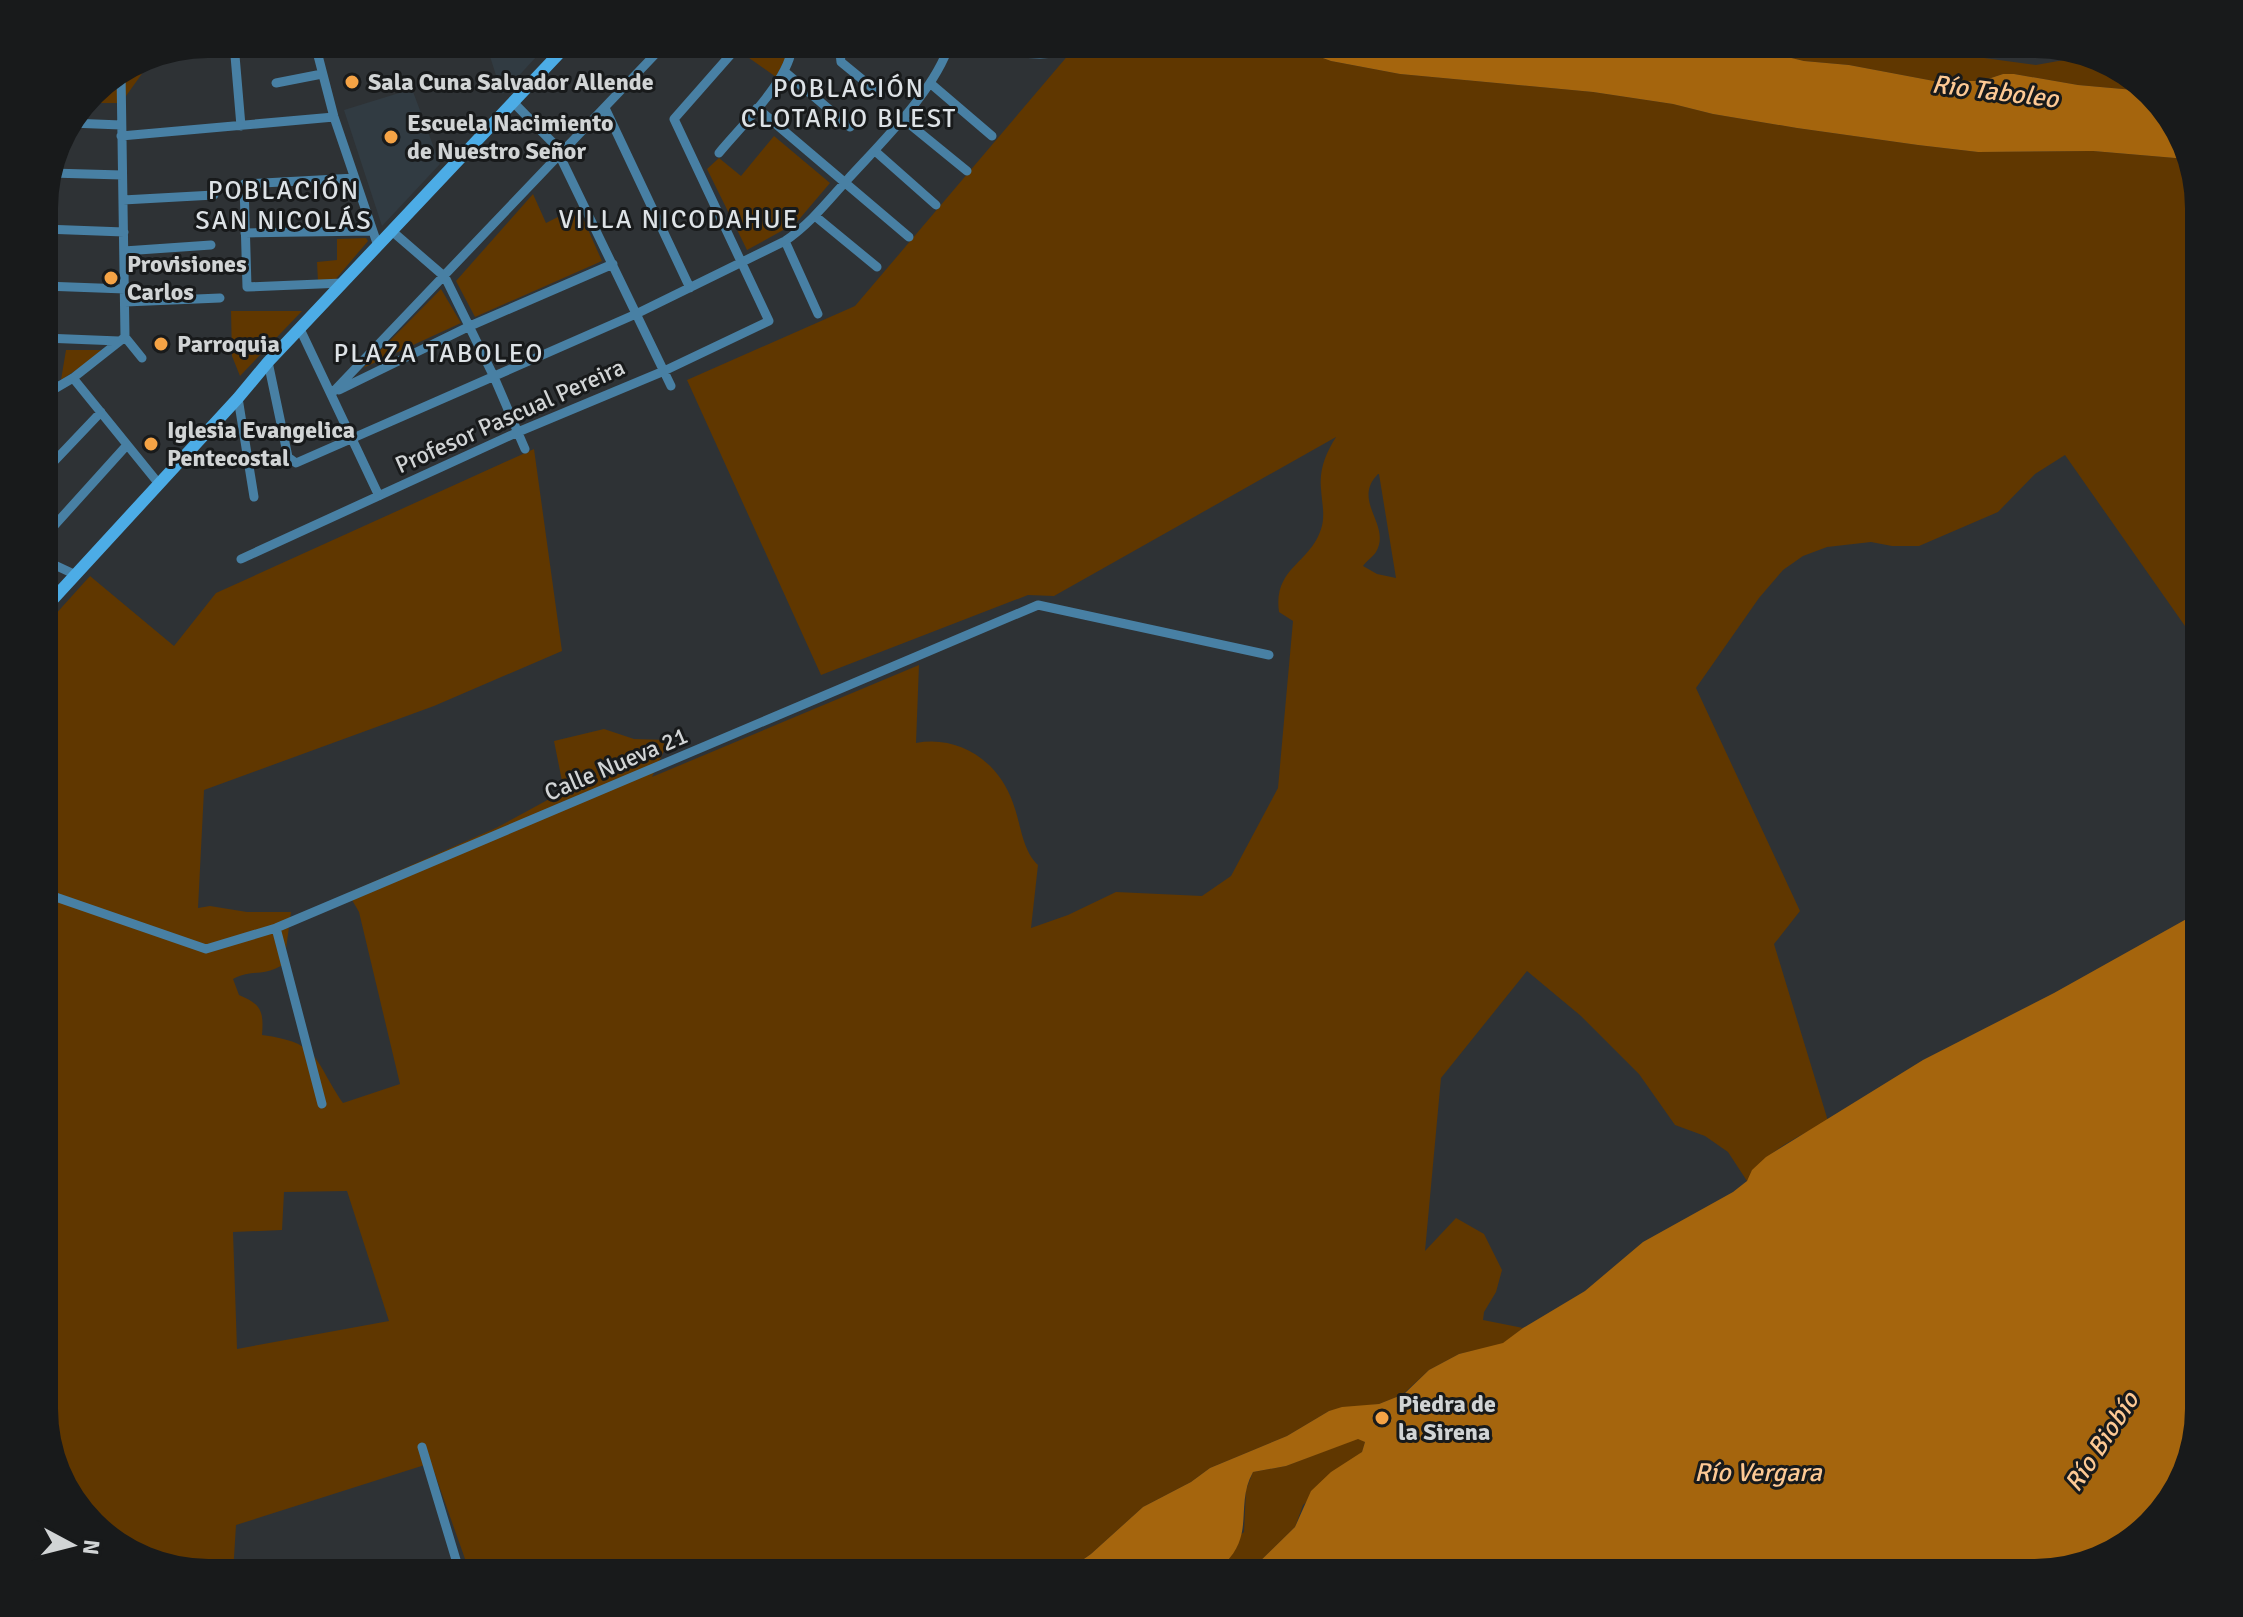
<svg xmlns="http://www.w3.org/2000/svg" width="2243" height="1617" font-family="Signika,sans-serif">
  <rect width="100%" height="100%" fill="#2e3235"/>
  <path fill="#313b42" d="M486,44H548L502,94Z
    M412,89L440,164L382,226L344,110Z"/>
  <path fill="#603700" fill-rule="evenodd" d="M1115,44H1284L1331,61L1400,74L1593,92L1673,104L1713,114L1797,128L1918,145L1978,152L2093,151L2187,159L2199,208V646L2065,455L2035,474L1998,512L1919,546H1892L1871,542L1827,547L1803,556L1783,570L1759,598L1696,688L1800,911L1774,944L1828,1121C1800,1136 1763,1152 1747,1181L1728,1152L1705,1136L1675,1125L1639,1074L1581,1016L1527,971L1441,1078L1425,1251L1456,1218L1484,1234L1502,1270L1496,1292L1484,1312L1483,1320L1523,1328L1503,1344L1459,1354L1429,1370L1403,1394L1394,1398L1379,1404L1329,1411L1287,1436L1210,1468L1191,1482L1143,1507L1091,1554L1064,1573H470L431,1463L236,1525L233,1573H208L109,1539L66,1491L44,1419V627L90,576L174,646L216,593L534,449L562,651L434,706L204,790L198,908L210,906L247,912H291L284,964C262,978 254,968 233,979L239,995C261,1004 264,1011 262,1035C321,1043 313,1059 343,1103L400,1084L359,912L348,893L496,828L564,791L554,741L604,729L634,739L669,740L652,777L919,665L916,743C960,735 999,762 1013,803C1021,824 1022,850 1038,865L1031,928L1068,915L1116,892L1202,896L1231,876L1278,788L1293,621L1279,612C1273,569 1308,564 1320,532C1326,517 1322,505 1321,489C1319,469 1326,453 1336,437L1054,596L1028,595L821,675L687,380L855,306L1070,53ZM1378,474H1379L1396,578L1377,574L1363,566C1366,561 1373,557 1376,552C1392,525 1351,501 1378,474ZM347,1191L389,1321L237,1349L233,1232L282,1230L284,1192Z
    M1733,44H1842L1947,53L2036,65L2075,58L2134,78L2145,91L2078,85L2014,74H2003L1982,81H1934L1849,65L1804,61Z
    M750,46L782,49L785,59L776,77L742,53Z
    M156,54L121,103H86C102,82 129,60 156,54Z
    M774,136L830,183L796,223L747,250L707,169L719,158L741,176Z
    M533,194L546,223L578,207L602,261L475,317L456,281Z
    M366,238L368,241L335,280L318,281L317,262L337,260V239Z
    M441,289L461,323L363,368Z
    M231,311H302L240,376L232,356Z
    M66,350H102V353L61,380Z
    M1358,1438L1365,1442L1362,1452L1303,1505L1295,1527L1248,1573H1192L1244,1532L1246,1490L1253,1472L1286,1466Z"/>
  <path fill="#a5650d" d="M1284,44H1733L1804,61L1849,65L1934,81H1982L2003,74H2014L2078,85L2145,91L2182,135L2187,159L2093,151L1978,152L1918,145L1797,128L1713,114L1673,104L1593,92L1400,74L1331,61Z
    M2199,912V1409L2165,1508L2108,1556L2035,1573H1248L1295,1527L1311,1491L1331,1472L1362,1452L1365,1442L1358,1439L1286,1466L1253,1472C1235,1504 1255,1534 1225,1563L1196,1568L1192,1573H1064L1091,1554L1143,1507L1191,1482L1210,1468L1287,1436L1329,1411L1342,1407L1379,1404L1404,1394L1429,1370L1459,1354L1503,1343L1523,1328L1585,1291L1643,1242L1733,1192L1747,1181L1752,1170L1766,1157L1923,1060L2054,993Z"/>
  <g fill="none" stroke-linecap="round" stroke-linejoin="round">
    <path stroke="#4880a4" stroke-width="9" d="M234,44L241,126
      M315,44L334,117L378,246
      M839,44L841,62L880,94
      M143,58L174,51
      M785,72L850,127
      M276,83L322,74
      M930,83L992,136
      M514,103L554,144L671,386
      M605,108L690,288
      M757,108L909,237
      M902,118L967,171
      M71,123L121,125
      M121,136L334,117
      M875,151L936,205
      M719,153C741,126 792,78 792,44
      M51,173L122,175
      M123,200L214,195
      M815,216L877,267
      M44,229L124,232
      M393,232L445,277L494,377L525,449
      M245,233L371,231
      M785,241L818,314
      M124,251L211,245
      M343,283L247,287L244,184L355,178
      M44,286L125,289
      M125,302L220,298
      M300,329L379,496
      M125,337L142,358
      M44,338L119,341
      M268,362L288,457L296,463L636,314L785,241C810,224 828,201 848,179C880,144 930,95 947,51
      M73,378L159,484
      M339,390L470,326L613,264
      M332,393L665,44
      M44,395L73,378L125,337L121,72
      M238,398L254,497
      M44,472L101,412
      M44,537L127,445
      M241,559L518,432L664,371L769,321L674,119L740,44
      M44,560L76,575
      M44,893L206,949L276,928L1038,605L1269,655
      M276,928L322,1104
      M422,1447L460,1573"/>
    <path stroke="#4880a4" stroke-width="11" d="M804,44L1040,53L1072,51L1093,44"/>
    <path stroke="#4cace6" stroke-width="12" d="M44,609L238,398L268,362L568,44"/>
  </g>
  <g fill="#f5a345" stroke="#181a1b" stroke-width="3">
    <circle cx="352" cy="82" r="8"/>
    <circle cx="391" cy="137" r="8"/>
    <circle cx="111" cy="278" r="8"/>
    <circle cx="161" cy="344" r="8"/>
    <circle cx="151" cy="444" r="8"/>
    <circle cx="1382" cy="1418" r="8"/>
  </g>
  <g text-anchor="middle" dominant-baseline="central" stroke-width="6" stroke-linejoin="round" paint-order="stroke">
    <g font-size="24" font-weight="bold" fill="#d1d4d5" stroke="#181a1b" text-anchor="start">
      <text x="368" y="82">Sala Cuna Salvador Allende</text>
      <text x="407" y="123">Escuela Nacimiento<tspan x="407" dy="28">de Nuestro Señor</tspan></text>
      <text x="127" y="264">Provisiones<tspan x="127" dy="28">Carlos</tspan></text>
      <text x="177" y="344">Parroquia</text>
      <text x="167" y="430">Iglesia Evangelica<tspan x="167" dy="28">Pentecostal</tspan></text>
      <text x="1398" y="1404">Piedra de<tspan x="1398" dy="28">la Sirena</tspan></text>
    </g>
    <g font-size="24" fill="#d1d4d5" stroke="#181a1b">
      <text transform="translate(510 416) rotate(-24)">Profesor Pascual Pereira</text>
      <text transform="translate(616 764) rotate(-23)">Calle Nueva 21</text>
    </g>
    <g font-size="26" letter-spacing="2" fill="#dde2e6" stroke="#181a1b">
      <text x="849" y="89">POBLACIÓN<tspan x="849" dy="30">CLOTARIO BLEST</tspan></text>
      <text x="284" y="191">POBLACIÓN<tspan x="284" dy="30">SAN NICOLÁS</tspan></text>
      <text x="679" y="220">VILLA NICODAHUE</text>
      <text x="439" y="354">PLAZA TABOLEO</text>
    </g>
    <g font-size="26" font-style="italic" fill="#fdc994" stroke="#181a1b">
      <text transform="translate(1995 92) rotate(7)">Río Taboleo</text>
      <text transform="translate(2102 1442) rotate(-57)">Río Biobío</text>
      <text x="1758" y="1473">Río Vergara</text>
    </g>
  </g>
  <path d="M0 0H2243V1617H0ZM208 58H2035A150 150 0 0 1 2185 208V1409A150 150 0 0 1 2035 1559H208A150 150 0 0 1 58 1409V208A150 150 0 0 1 208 58Z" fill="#181a1b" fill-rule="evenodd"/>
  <g transform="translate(72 1545) rotate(97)" stroke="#181a1b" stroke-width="6" paint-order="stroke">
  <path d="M0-6L14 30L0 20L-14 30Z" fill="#d1d4d5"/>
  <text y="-12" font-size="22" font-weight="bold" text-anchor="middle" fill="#d1d4d5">N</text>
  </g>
</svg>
